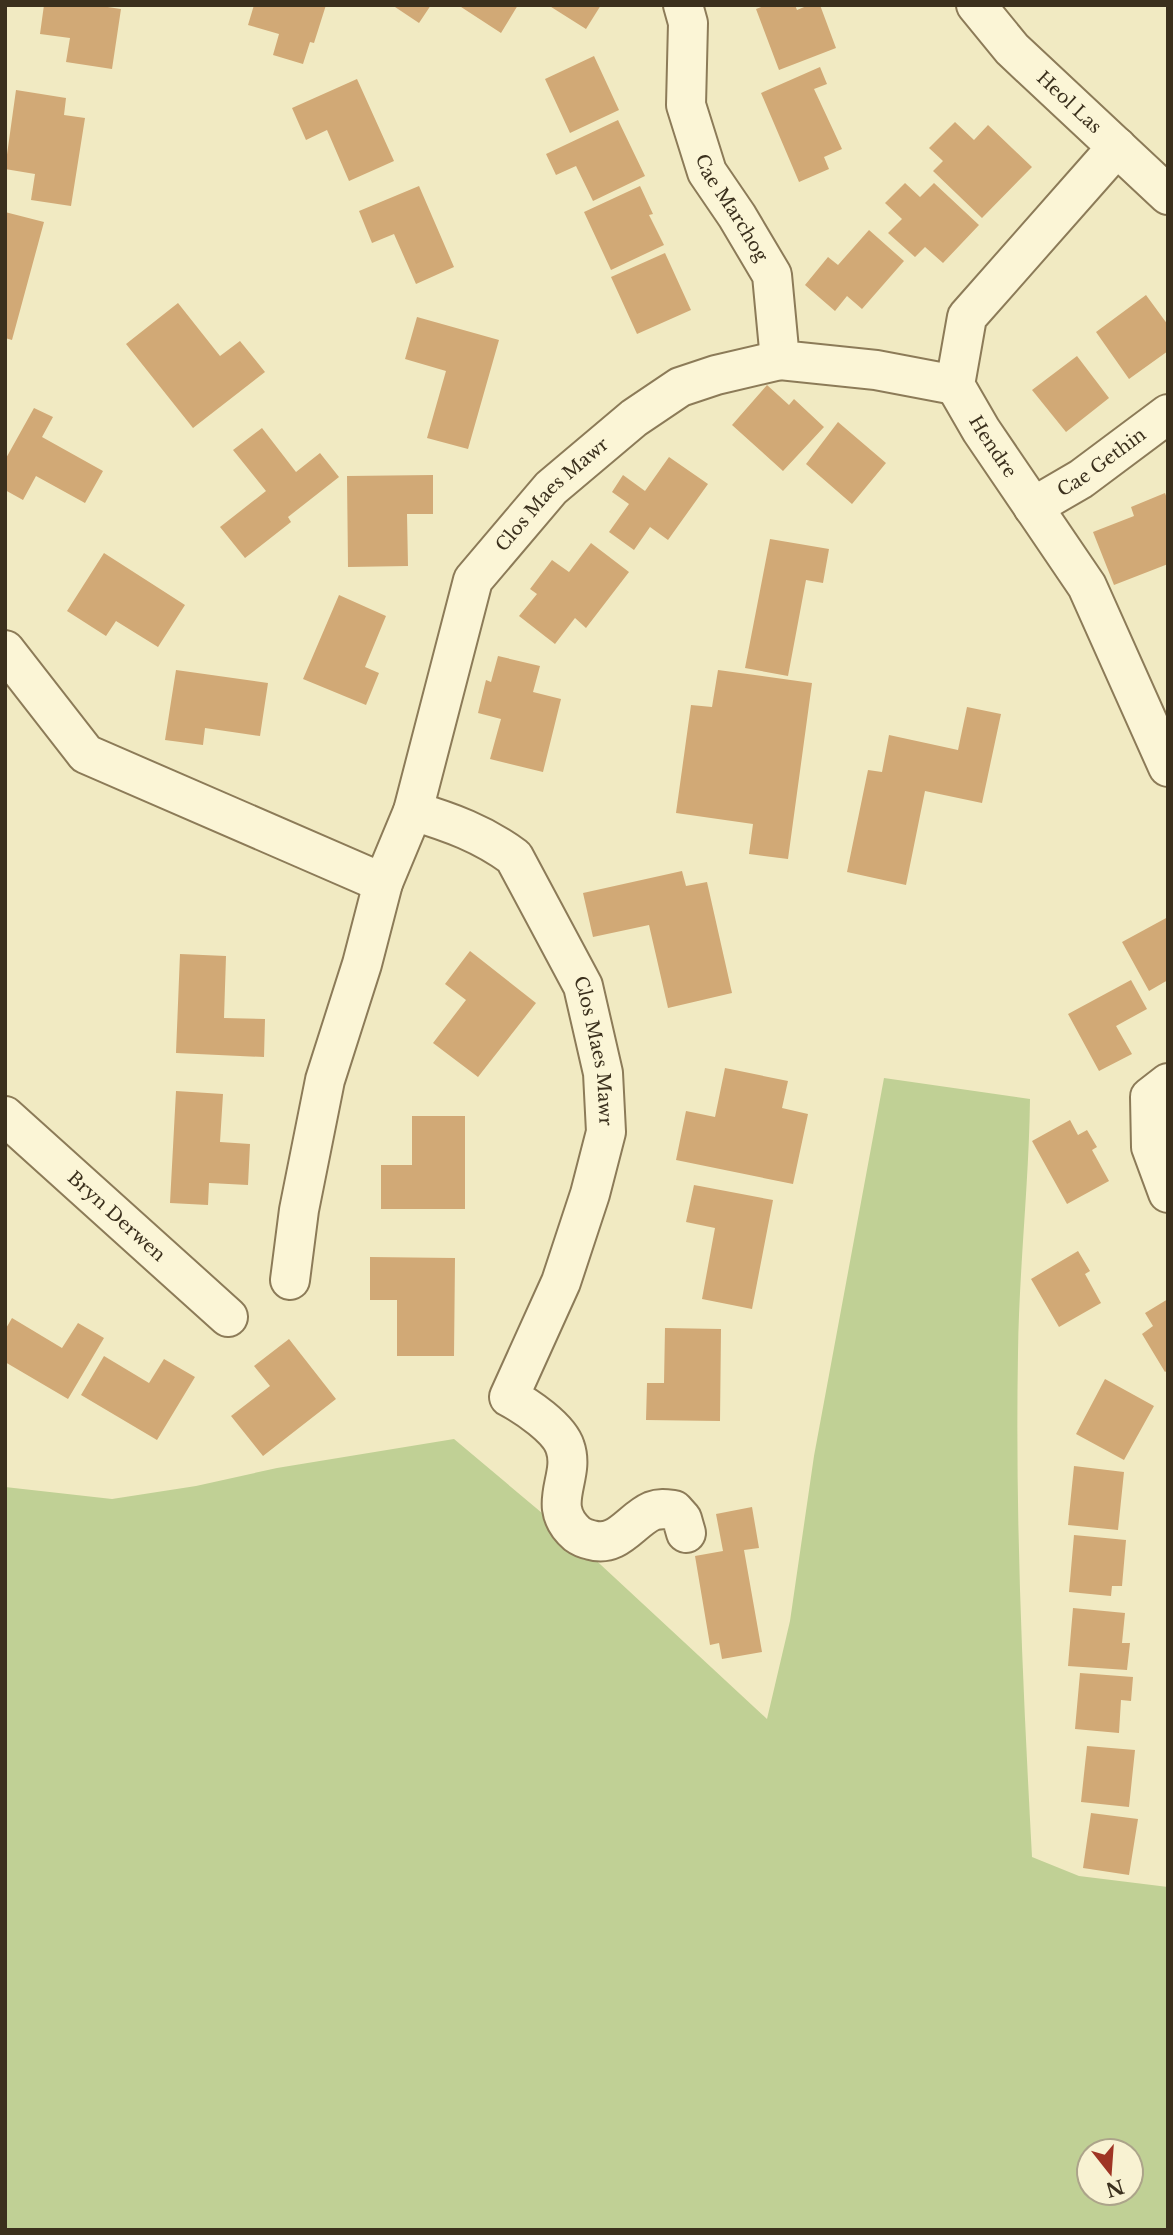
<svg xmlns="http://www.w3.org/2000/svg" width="1173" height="2235" font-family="'Libre Baskerville',serif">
  <rect width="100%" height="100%" fill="#f1eac2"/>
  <path fill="#c0d095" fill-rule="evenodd" d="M884,1078L1030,1099C1029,1184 1019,1269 1018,1353C1015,1522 1023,1689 1032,1857L1079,1876L1168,1887V2230H5V1487L112,1499L196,1486L277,1468L454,1439L573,1539L767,1719L790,1621L814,1456ZM1089,2151H1131V2193H1089Z"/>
  <path fill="#d1a976" d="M44,5H94L121,9L112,69L66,62L70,38L40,34Z
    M254,5H326L314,43L310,42L303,64L273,55L279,34L248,25Z
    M392,5H431L419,23Z
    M458,5H518L501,33Z
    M548,5H601L586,29Z
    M767,5H795L797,10L809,5H820L836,48L779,70L756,9Z
    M594,56L619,110L570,133L545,79Z
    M820,67L827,84L814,89L842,149L824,157L829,169L799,182L761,93Z
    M357,79L394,161L349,181L327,130L306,140L292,108Z
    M16,90L66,98L64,115L85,118L71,206L31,200L35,174L5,169Z
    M618,120L645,176L593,201L576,166L556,175L546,154Z
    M955,122L974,140L988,125L1032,167L982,218L933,171L943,161L929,148Z
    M905,183L920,197L934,183L979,225L943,263L925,247L915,257L888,233L902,219L885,203Z
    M419,186L454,267L416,284L394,234L372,243L359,211Z
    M640,186L653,214L649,215L664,245L611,270L584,212Z
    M5,212L44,222L12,340L5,338Z
    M869,230L904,261L862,309L847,296L835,311L805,285L828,257L838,265Z
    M665,253L691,310L637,334L611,277Z
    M1146,295L1168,325V351L1129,379L1096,332Z
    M178,303L220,356L240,341L265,372L193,428L126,344Z
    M417,317L499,340L468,449L427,438L446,371L405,359Z
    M1077,356L1109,398L1066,432L1032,390Z
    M767,385L789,405L794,399L824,427L783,471L732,425Z
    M34,408L53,417L42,437L103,471L85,503L36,476L23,500L5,490V460Z
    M838,422L886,463L852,504L806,464Z
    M262,428L296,472L320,453L339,477L288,517L291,522L245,558L220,527L266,491L233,450Z
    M669,457L708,484L668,540L650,527L634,550L609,532L629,504L612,492L623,475L645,491Z
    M433,475V514H407L408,566L348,567L347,476Z
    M1165,493L1168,501V564L1114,585L1093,532L1134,516L1131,507Z
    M770,539L829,549L823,583L806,580L788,676L745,668Z
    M591,543L629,572L586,628L575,618L555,644L519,616L537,594L530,589L552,560L569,572Z
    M104,553L185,605L158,647L116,621L106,636L67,611Z
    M339,595L386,616L365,667L379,673L366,705L303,679Z
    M498,656L540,666L533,692L561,699L543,772L490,759L501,719L478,713L486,680L491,682Z
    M176,670L268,683L260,736L205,728L203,745L165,740Z
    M718,670L812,683L788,859L749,854L753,824L676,813L691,705L712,707Z
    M967,707L1001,714L982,803L925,791L906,885L847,872L868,770L882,772L889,735L958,750Z
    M682,871L686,886L707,882L732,993L668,1008L649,925L593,937L583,893Z
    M1168,917V980L1149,991L1122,942Z
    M470,951L536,1003L478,1077L433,1043L466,1000L445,984Z
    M180,954L226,956L224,1018L265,1019L264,1057L176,1053Z
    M1131,980L1147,1009L1116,1026L1132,1054L1099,1071L1068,1014Z
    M725,1068L788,1081L782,1108L808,1114L793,1184L676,1160L686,1111L715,1117Z
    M176,1091L223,1094L220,1142L250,1144L248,1185L209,1183L208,1205L170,1203Z
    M412,1116H465V1209H381V1165H412Z
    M1070,1120L1078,1135L1087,1130L1097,1147L1092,1150L1109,1181L1067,1204L1032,1141Z
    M694,1185L773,1200L752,1309L702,1299L715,1228L686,1222Z
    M1078,1251L1090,1271L1085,1274L1101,1303L1059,1327L1031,1279Z
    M370,1257L455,1258L454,1356H397V1300H370Z
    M1168,1299V1370L1165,1372L1142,1334L1153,1326L1145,1313Z
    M12,1318L62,1348L78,1323L104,1338L68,1399L5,1362V1330Z
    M665,1328L721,1329L720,1421L646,1420L647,1383H664Z
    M289,1339L336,1399L263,1456L231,1416L270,1386L254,1366Z
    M104,1356L149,1383L164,1359L195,1377L157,1440L81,1395Z
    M1105,1379L1154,1406L1124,1460L1076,1434Z
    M1074,1466L1124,1472L1118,1530L1068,1525Z
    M752,1507L759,1548L744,1550L762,1652L722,1659L719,1643L710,1645L695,1556L723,1551L716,1514Z
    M1074,1535L1126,1540L1122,1586H1112L1111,1596L1069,1592Z
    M1073,1608L1125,1613L1122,1643H1130L1127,1670L1068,1666Z
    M1080,1673L1133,1677L1131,1701L1121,1700L1119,1733L1075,1729Z
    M1087,1746L1135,1750L1129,1807L1081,1802Z
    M1091,1813L1138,1819L1129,1875L1083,1868Z"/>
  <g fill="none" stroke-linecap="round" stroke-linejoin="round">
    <defs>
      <g id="minor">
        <path id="s1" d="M683,5L688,23L686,105L707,172L737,216L772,275L780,360L876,370L955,385"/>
        <path id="s2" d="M976,5L1012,49L1168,195"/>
        <path id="s3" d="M1117,147L967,317L955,385L981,430L1087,586L1168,767"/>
        <path id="s4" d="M1033,507L1081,479L1168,414"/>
        <path id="s5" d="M5,650L86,754L383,883L413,811L473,580L551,488L634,418L680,387L716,375L780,360"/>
        <path id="s6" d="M413,811C450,822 483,834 514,857L583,986L603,1073L606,1132L590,1194L561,1282L509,1397C526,1406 559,1428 565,1447C576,1478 544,1505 577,1534C581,1537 586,1539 591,1540C618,1548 631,1520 652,1511C660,1508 666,1509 674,1510L682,1519L686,1533"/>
        <path d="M1168,1083L1150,1097L1151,1147L1168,1193"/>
        <path id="s7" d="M5,1116L228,1317"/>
        <path d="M290,1280L299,1210L325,1080L362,964L383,883"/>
      </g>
    </defs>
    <use href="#minor" stroke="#8c7b58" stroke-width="42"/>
    <use href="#minor" stroke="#fbf5d6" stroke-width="38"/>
  </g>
  <g text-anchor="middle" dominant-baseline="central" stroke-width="5" stroke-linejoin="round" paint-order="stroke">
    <g font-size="18" fill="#3b301d" stroke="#f8f2d2">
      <text stroke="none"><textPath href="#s2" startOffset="135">Heol Las</textPath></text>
      <text stroke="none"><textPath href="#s1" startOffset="214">Cae Marchog</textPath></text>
      <text stroke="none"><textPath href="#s3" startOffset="368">Hendre</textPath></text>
      <text stroke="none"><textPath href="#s4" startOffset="82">Cae Gethin</textPath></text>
      <text stroke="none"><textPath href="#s5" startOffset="889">Clos Maes Mawr</textPath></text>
      <text stroke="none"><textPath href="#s6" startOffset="324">Clos Maes Mawr</textPath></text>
      <text stroke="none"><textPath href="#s7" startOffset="150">Bryn Derwen</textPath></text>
    </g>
  </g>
  <rect width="1173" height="2235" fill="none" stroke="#3b301d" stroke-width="14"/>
  <g transform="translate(1110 2172) rotate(163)"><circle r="33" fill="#f8f2d2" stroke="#aca48a" stroke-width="2"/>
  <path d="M0-5L12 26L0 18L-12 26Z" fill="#9f3524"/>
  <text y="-10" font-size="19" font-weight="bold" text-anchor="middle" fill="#3b301d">N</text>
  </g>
</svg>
